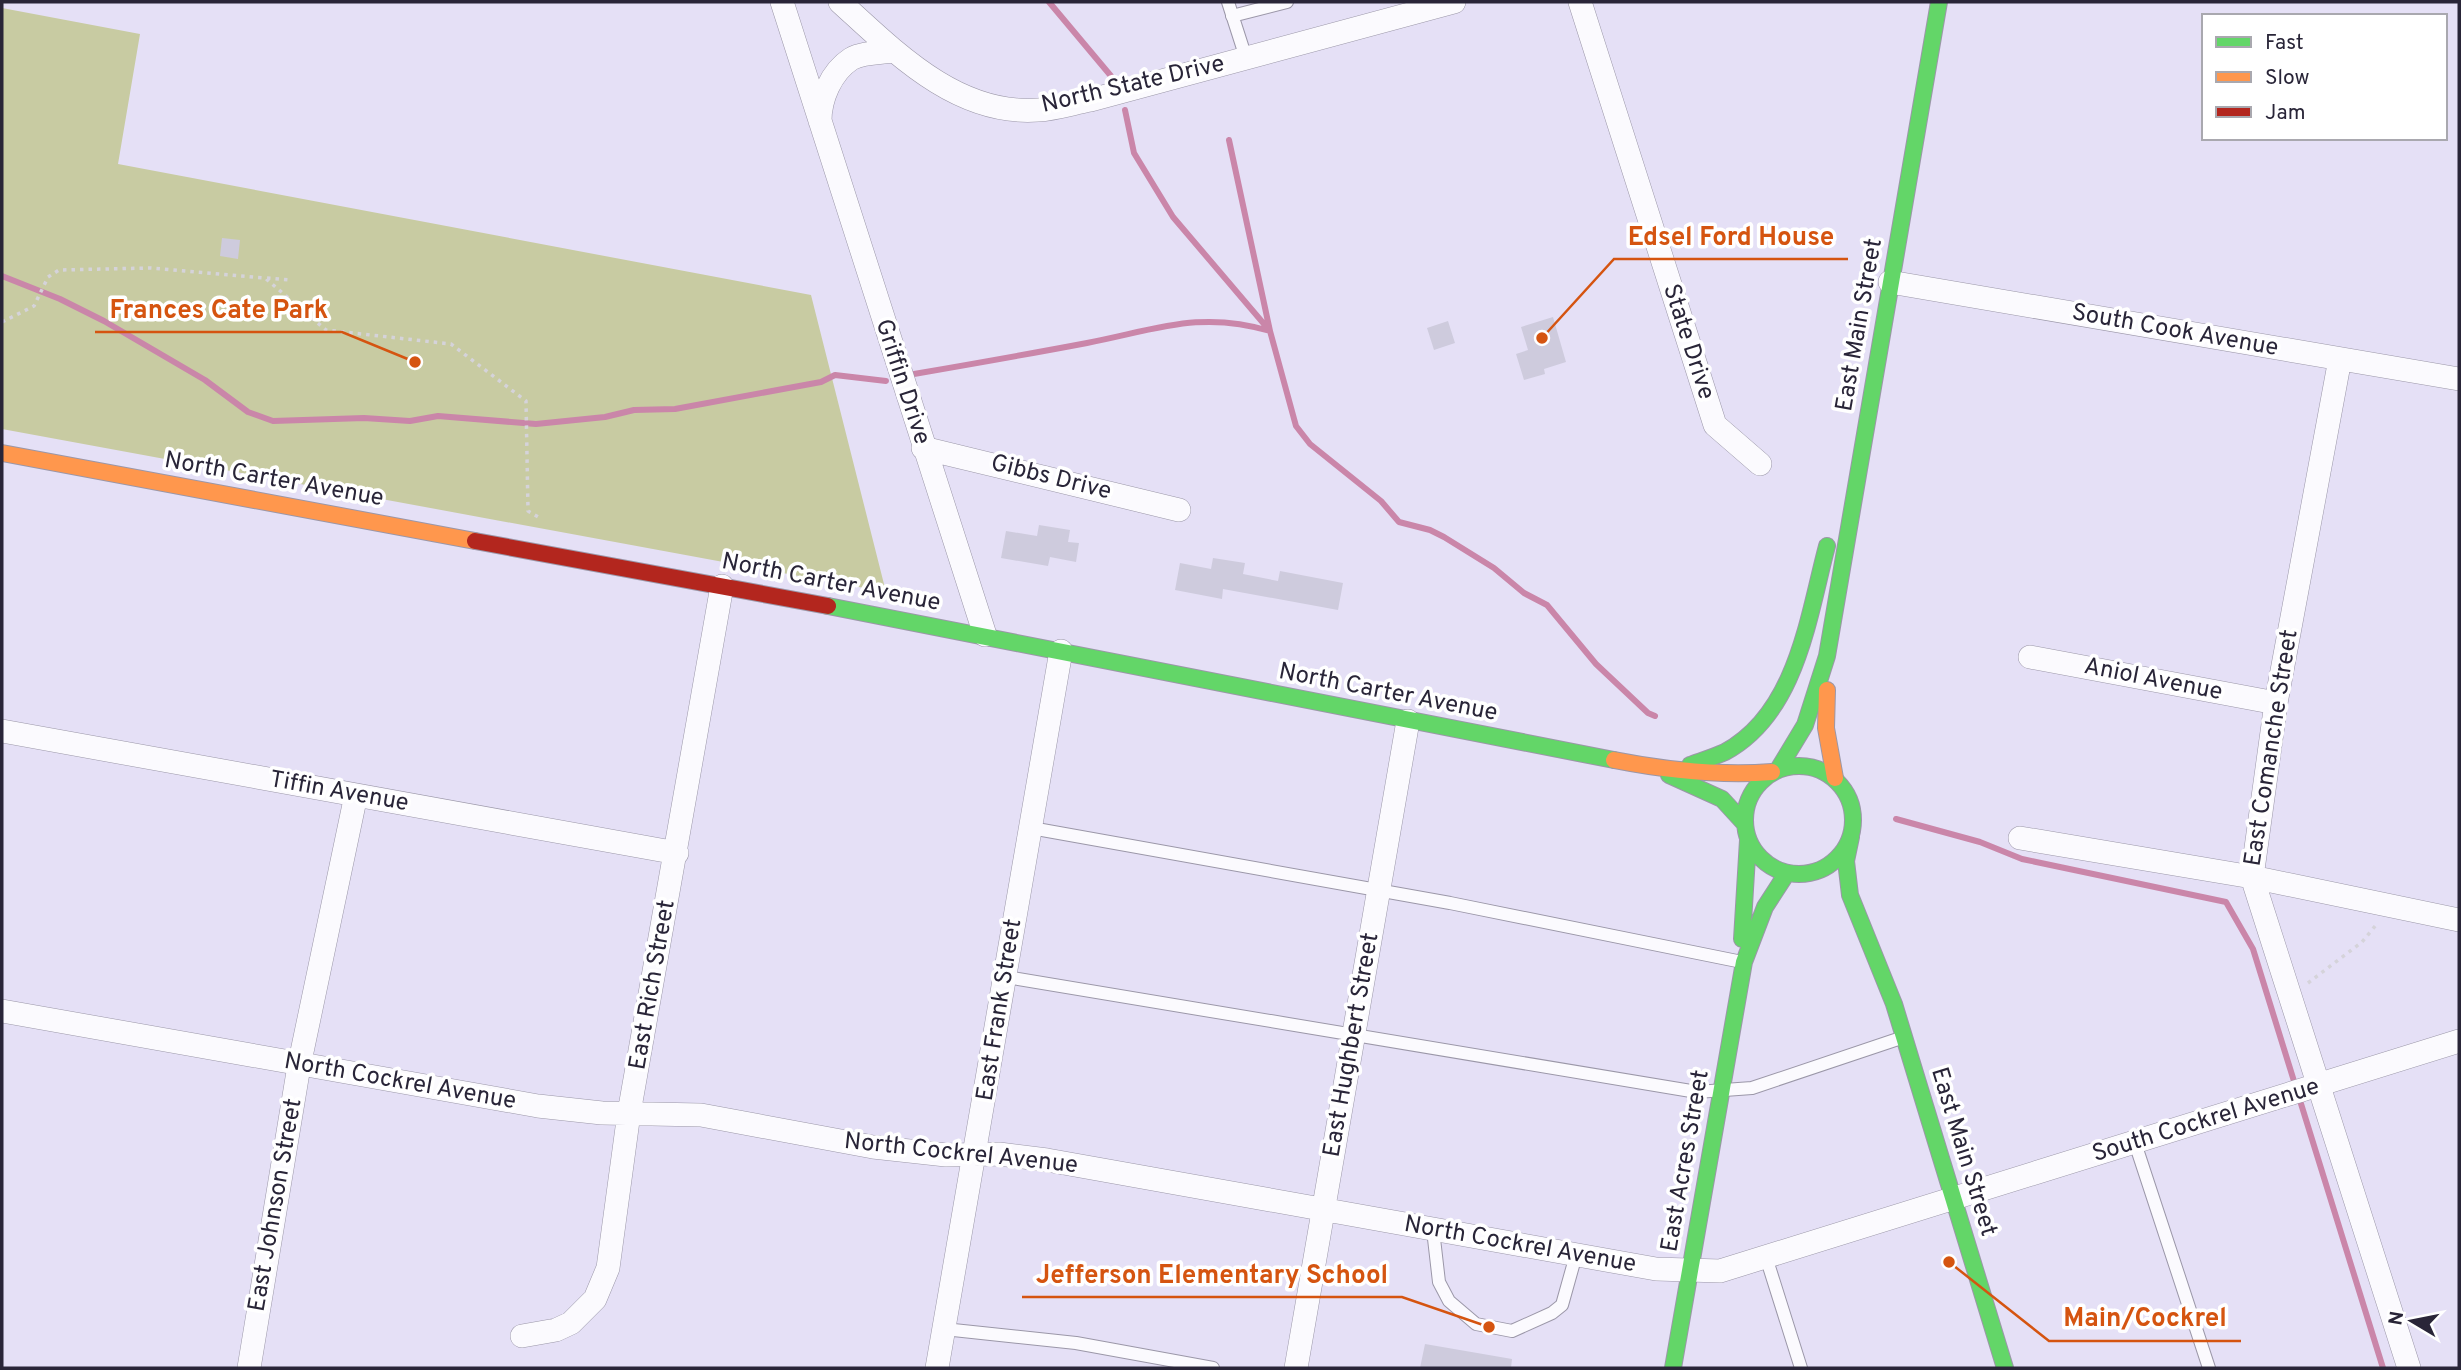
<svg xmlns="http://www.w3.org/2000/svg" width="2461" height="1370" font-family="Overpass,sans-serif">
  <rect width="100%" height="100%" fill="#e5e0f6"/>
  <path fill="#c8cba2" d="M2,8L140,34L118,164L811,295L886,592L2,429Z"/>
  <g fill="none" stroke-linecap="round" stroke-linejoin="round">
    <path stroke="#ca86a9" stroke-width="6" d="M1049,2L1111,76
      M1125,110L1134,153L1173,217L1270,331L1296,426L1310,444L1381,501L1399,522L1430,530L1444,537L1494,568L1524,593L1547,605L1596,664L1648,713L1655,716
      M2,276L60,299L104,321L205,380L248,412L273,421L364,418L410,421L438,416L536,424L605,417L634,410L675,409L821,382L835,375L886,381
      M914,374C972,364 1029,354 1087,343C1155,330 1200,310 1270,331L1229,140
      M1896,819L1980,842L2022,859L2226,902L2253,949L2383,1368"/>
  </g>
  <path fill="#cecbdd" d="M222,238L240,240L238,259L220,256Z
    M1553,317L1566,362L1544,369L1545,374L1524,380L1516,354L1528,350L1521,327Z
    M1448,321L1455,343L1434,350L1427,328Z
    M1039,525L1070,530L1068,542L1079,543L1076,562L1050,557L1048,566L1001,558L1006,531L1037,536Z
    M1213,558L1245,563L1243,574L1278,581L1280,571L1343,583L1338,610L1223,589L1222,599L1175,590L1180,563L1211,569Z
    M1425,1344L1512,1359L1511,1368H1420Z"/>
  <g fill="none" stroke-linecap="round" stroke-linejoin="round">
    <defs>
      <path id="lane" d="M1228,2L1246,58
        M1232,16L1287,2
        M1031,828L1450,903L1742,962
        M1006,977L1697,1092L1752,1088L1904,1037
        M2135,1143L2209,1368
        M1433,1230L1439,1282L1449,1301L1476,1324L1512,1331L1552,1313L1562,1305L1576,1255
        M1766,1257L1801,1368
        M944,1329L1076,1343L1213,1368"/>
      <path id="street" d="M782,2L985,635
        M840,2C895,52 957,116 1038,110C1056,109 1074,103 1091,100L1454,2
        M1580,2L1715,425L1760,464
        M820,121C820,99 831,72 851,59C863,52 881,53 894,51
        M1890,282L2459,379
        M2340,359L2276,703L2252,877L2409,1368
        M923,448L1179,510
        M2030,657L2276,703
        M2,731L677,853
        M2020,838L2252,877L2459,920
        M2,1011L538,1106L602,1113L701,1115L873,1147L946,1155L999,1154L1047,1160L1656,1269L1720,1271L2459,1041
        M522,1336L556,1330L571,1323L595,1299L608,1268L629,1113L722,586
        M249,1368L299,1066L356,795
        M937,1368L1061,651
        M1296,1368L1408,721"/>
      <path id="fast" d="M828,606L1614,760
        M1690,765C1701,761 1714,757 1725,752C1797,713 1808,617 1827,546
        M1745 820a54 54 0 1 1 108 0a54 54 0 1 1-108 0Z
        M1779,768L1805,725L1827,656L1939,2
        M1669,775L1722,799L1744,823
        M1851,837L1846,861L1850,895L1894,1004L2005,1368
        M1742,939L1748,840
        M1673,1368L1744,962L1765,907L1787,873"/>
      <path id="slow" d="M2,453L475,541
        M1827,690L1826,728L1835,778
        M1614,760C1665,770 1720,776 1772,772"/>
      <path id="jam" d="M475,541L828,606"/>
    </defs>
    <use href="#lane" stroke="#9b97a8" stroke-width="14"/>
    <use href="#street" stroke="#9b97a8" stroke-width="24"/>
    <use href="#fast" stroke="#9b97a8" stroke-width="18"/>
    <use href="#slow" stroke="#9b97a8" stroke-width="18"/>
    <use href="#jam" stroke="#9b97a8" stroke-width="18"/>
    <path stroke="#d5d3da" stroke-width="3.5" stroke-dasharray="3.5 5" stroke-linecap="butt" d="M267,278L291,280
      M2,322L34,306L48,277L59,270L151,268L265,278L326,330L451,344L526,401L528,511L540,518
      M2308,983L2362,942L2376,925"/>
    <use href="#lane" stroke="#fbfafe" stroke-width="12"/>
    <use href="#street" stroke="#fbfafe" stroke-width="23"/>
    <use href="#fast" stroke="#63d668" stroke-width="16"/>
    <use href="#slow" stroke="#ff974d" stroke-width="16"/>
    <use href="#jam" stroke="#b3261e" stroke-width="16"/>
  </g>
  <g text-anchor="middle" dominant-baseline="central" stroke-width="7" stroke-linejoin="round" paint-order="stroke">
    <g font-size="24" fill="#292538" stroke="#fff">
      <text transform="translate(1133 85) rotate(-13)">North State Drive</text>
      <text transform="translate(1860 325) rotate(-80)">East Main Street</text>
      <text transform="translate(2175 331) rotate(10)">South Cook Avenue</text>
      <text transform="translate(1688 342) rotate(72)">State Drive</text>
      <text transform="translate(902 382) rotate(72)">Griffin Drive</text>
      <text transform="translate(1051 478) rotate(14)">Gibbs Drive</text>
      <text transform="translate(274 480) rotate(10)">North Carter Avenue</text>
      <text transform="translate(831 583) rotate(11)">North Carter Avenue</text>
      <text transform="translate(2153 680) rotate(11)">Aniol Avenue</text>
      <text transform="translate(1388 693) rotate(11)">North Carter Avenue</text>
      <text transform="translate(2272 748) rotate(-81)">East Comanche Street</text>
      <text transform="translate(339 792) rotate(10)">Tiffin Avenue</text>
      <text transform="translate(653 985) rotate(-80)">East Rich Street</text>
      <text transform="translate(1000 1010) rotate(-81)">East Frank Street</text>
      <text transform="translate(1352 1045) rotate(-80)">East Hughbert Street</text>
      <text transform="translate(400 1082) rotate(10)">North Cockrel Avenue</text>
      <text transform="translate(2206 1121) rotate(-17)">South Cockrel Avenue</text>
      <text transform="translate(1963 1152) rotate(73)">East Main Street</text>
      <text transform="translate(961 1154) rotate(6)">North Cockrel Avenue</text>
      <text transform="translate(1686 1161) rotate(-80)">East Acres Street</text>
      <text transform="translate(276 1205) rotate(-80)">East Johnson Street</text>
      <text transform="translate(1520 1245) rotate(10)">North Cockrel Avenue</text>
    </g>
  </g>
  <path fill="none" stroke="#d55410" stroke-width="2.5" d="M1542 338L1614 259H1848M415 362L342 332H95M1489 1327L1402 1297H1022M1949 1262L2049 1341H2241"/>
  <g fill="#d55410" stroke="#fff" stroke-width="2.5">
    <circle cx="1542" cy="338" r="7"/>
    <circle cx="415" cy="362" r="7"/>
    <circle cx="1489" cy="1327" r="7"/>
    <circle cx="1949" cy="1262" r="7"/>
  </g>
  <g font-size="26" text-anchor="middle" font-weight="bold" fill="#d55410" stroke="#fff" stroke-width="7" stroke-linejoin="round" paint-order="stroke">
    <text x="1731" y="245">Edsel Ford House</text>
    <text x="219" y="318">Frances Cate Park</text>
    <text x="1212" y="1283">Jefferson Elementary School</text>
    <text x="2145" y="1326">Main/Cockrel</text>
  </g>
  <rect width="2461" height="1370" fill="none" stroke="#292538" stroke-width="7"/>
  <rect x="2202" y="14" width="245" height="126" fill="#ffffff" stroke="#a9a8af" stroke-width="2"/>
  <rect x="2216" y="37" width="35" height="10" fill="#63d668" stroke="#a9a8af" stroke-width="2"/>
  <text x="2265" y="49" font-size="21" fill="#292538">Fast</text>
  <rect x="2216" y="72" width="35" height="10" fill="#ff974d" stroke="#a9a8af" stroke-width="2"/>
  <text x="2265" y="84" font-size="21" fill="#292538">Slow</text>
  <rect x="2216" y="107" width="35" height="10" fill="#b3261e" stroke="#a9a8af" stroke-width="2"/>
  <text x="2265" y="119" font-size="21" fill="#292538">Jam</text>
  <g transform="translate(2412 1321) rotate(280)" stroke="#ffffff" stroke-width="5" paint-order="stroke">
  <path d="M0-5L12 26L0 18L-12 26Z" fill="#292538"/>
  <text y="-10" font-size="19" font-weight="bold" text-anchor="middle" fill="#292538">N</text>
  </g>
</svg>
